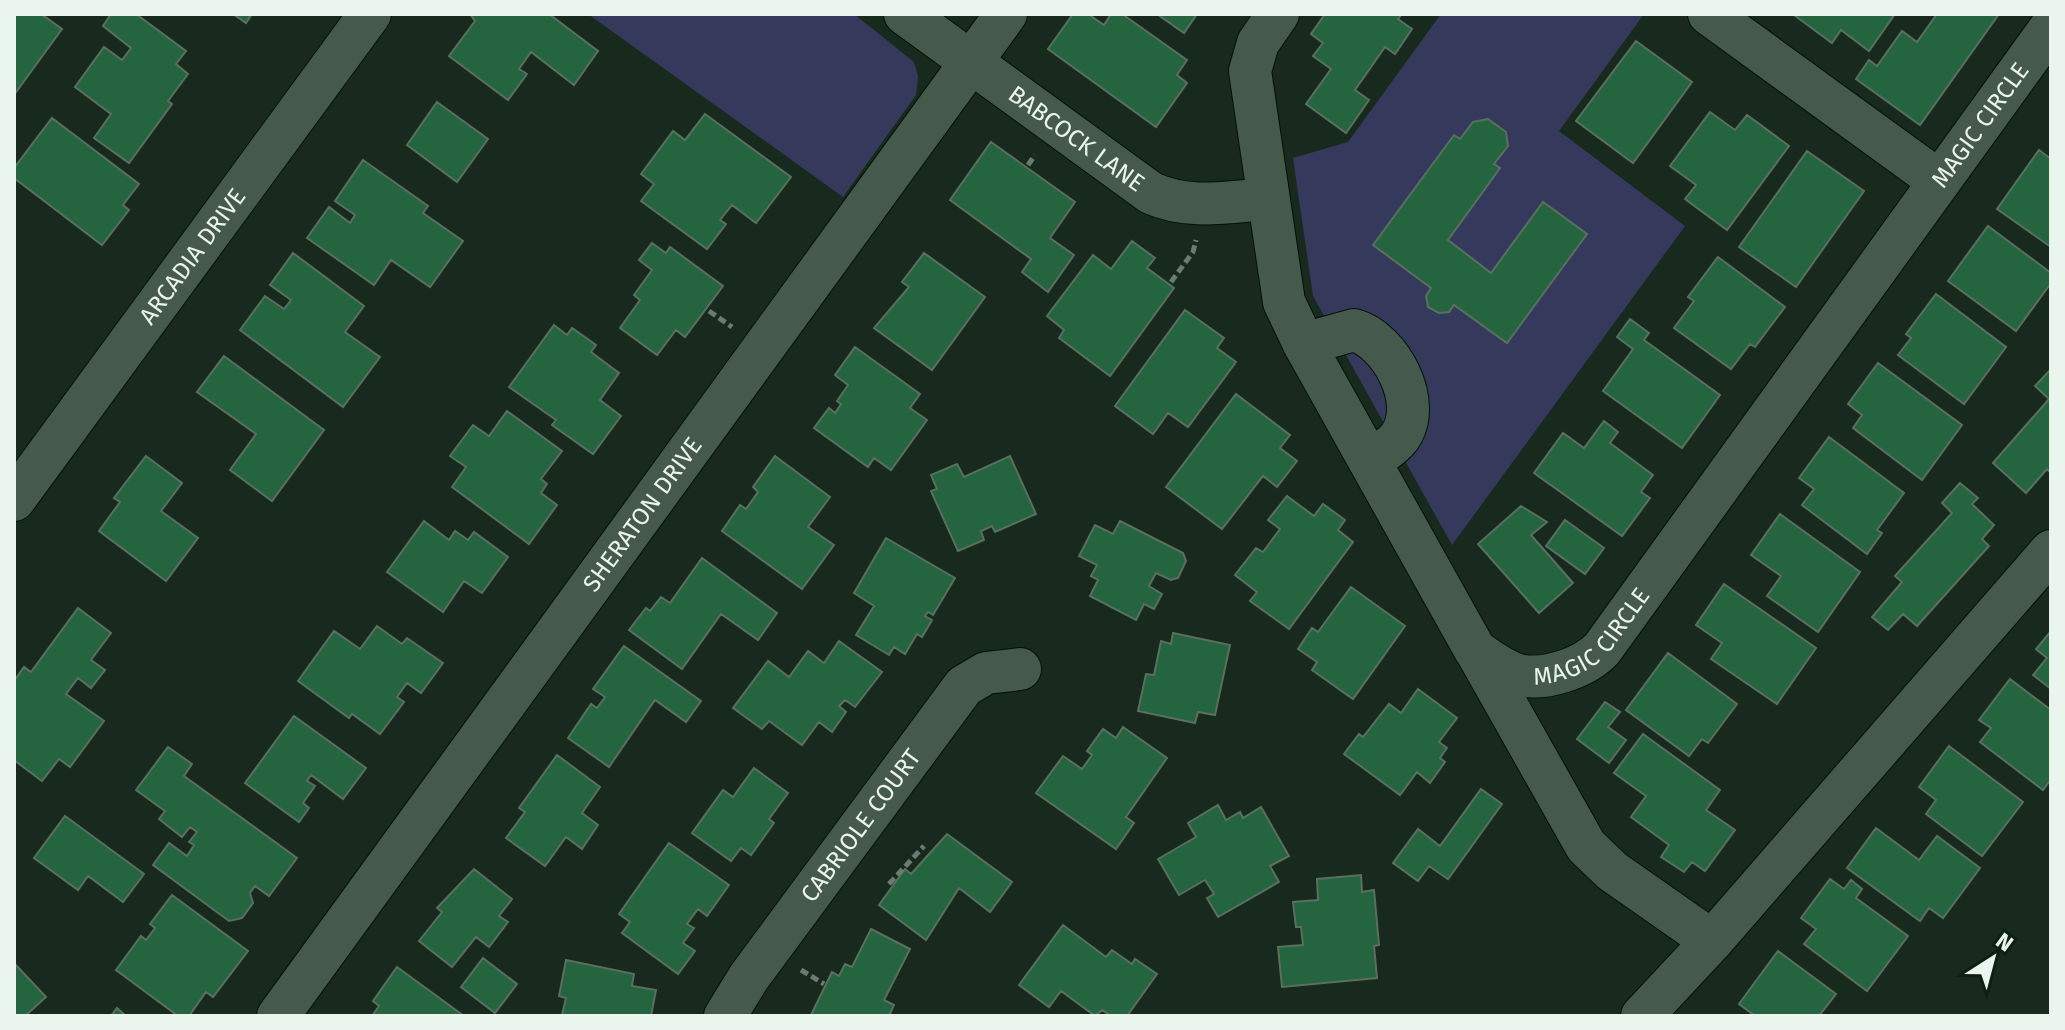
<svg xmlns="http://www.w3.org/2000/svg" width="2065" height="1030" font-family="'Fira Sans',sans-serif">
  <rect width="100%" height="100%" fill="#172a1d"/>
  <path fill="#353a5d" d="M588,14H854L914,62L918,76L916,95L843,197Z
    M1441,14H1644L1559,131L1685,226L1452,545L1313,296L1293,158L1348,142Z"/>
  <path fill="#24643e" stroke="#5a6f60" stroke-width="2" d="M14,14H41L62,29L14,95Z
    M111,14H136L186,51L176,64L188,74L168,101L172,104L129,163L94,138L111,114L75,87L104,47L122,60L131,48L103,26Z
    M233,14H252L246,23Z
    M470,14H549L598,51L574,85L531,52L519,69L527,74L508,100L449,56L475,21Z
    M1073,14H1088L1104,25L1111,14H1122L1187,60L1177,75L1187,83L1156,127L1048,49Z
    M1157,14H1197L1184,33Z
    M1325,14H1402L1398,19L1412,29L1395,54L1385,47L1355,90L1369,100L1346,133L1306,104L1331,69L1313,56L1323,43L1311,34Z
    M1895,14L1869,51L1841,30L1832,43L1794,15Z
    M1937,14H1999L1920,125L1856,79L1869,60L1877,66L1902,31L1917,42Z
    M1636,41L1692,82L1633,163L1576,121Z
    M437,102L488,139L457,182L407,145Z
    M1710,112L1735,130L1747,115L1789,146L1727,230L1685,199L1696,185L1670,166Z
    M705,114L791,177L756,223L732,205L720,220L726,224L707,249L641,201L654,184L641,174L673,131L685,140Z
    M52,118L139,184L123,205L129,210L102,245L14,178V168Z
    M1488,119L1506,132L1508,146L1494,164L1500,168L1448,240L1491,273L1543,202L1587,234L1507,343L1454,305L1449,312L1439,313L1428,307L1426,296L1431,288L1373,245L1454,135L1460,139L1473,122Z
    M991,142L1075,202L1050,238L1074,255L1048,292L1022,272L1031,259L950,200Z
    M2039,150L2051,159V247L1997,209Z
    M1807,151L1864,191L1796,287L1739,247Z
    M363,160L428,206L423,213L463,241L430,287L391,260L374,285L307,238L329,207L350,223L355,215L335,201Z
    M1988,226L2051,273V283L2016,331L1948,281Z
    M1132,241L1155,258L1147,268L1174,288L1110,376L1059,338L1064,330L1047,316L1093,255L1111,269Z
    M652,243L666,253L670,247L723,286L685,337L676,330L657,355L620,328L640,300L634,295L652,270L639,260Z
    M293,253L364,306L345,332L380,357L343,407L240,330L265,296L284,309L291,300L270,285Z
    M924,253L985,297L932,370L874,328L909,287L902,282Z
    M1718,257L1785,307L1755,347L1750,344L1731,369L1674,328L1694,301L1688,297Z
    M1936,294L2006,347L1964,404L1898,355L1911,338L1906,334Z
    M1185,310L1224,338L1217,348L1236,362L1188,427L1168,413L1153,434L1115,406Z
    M1630,319L1649,333L1644,340L1720,395L1682,448L1603,391L1633,349L1617,337Z
    M554,325L567,335L572,328L596,345L591,352L619,373L600,400L621,416L593,454L552,425L556,420L509,387Z
    M855,347L920,394L910,408L927,420L891,470L874,458L868,467L814,428L829,408L835,413L841,404L837,401L848,385L835,375Z
    M224,356L324,430L272,501L230,470L256,434L197,392Z
    M1878,363L1962,425L1922,480L1853,428L1862,415L1848,404Z
    M2051,369V473L2047,469L2026,493L1993,463L2049,399L2035,386Z
    M1236,394L1290,435L1280,448L1297,461L1277,487L1263,476L1222,529L1166,487Z
    M507,411L562,451L541,479L547,484L541,493L557,505L529,544L452,487L466,467L450,456L473,425L489,436Z
    M1604,421L1618,432L1610,443L1653,475L1641,492L1650,498L1622,536L1534,473L1563,433L1584,448Z
    M1829,437L1904,493L1877,530L1882,533L1867,554L1802,505L1814,489L1799,478Z
    M146,456L182,483L161,511L198,538L166,581L99,531L120,502L114,498Z
    M775,456L830,497L808,527L834,545L802,589L722,531L740,505L746,509L758,492L753,487Z
    M1010,456L1036,514L995,532L992,526L981,531L984,540L958,551L931,491L937,489L931,475L957,464L964,477Z
    M1960,483L1978,498L1972,504L1994,525L1982,539L1989,546L1917,626L1903,614L1888,630L1872,617L1902,582L1895,576L1952,513L1942,503Z
    M1287,496L1314,516L1323,504L1345,520L1338,530L1353,542L1289,629L1250,601L1257,592L1235,575L1256,548L1263,552L1280,529L1268,520Z
    M1521,506L1547,522L1531,535L1573,583L1539,613L1478,544Z
    M1780,514L1860,572L1818,632L1767,596L1781,576L1751,555Z
    M1565,520L1604,548L1585,574L1546,546Z
    M424,521L449,540L455,531L468,540L474,532L508,557L482,593L464,581L443,612L387,572Z
    M1120,521L1183,553L1186,561L1178,578L1171,580L1156,573L1149,586L1162,594L1154,609L1144,604L1136,620L1090,596L1098,580L1091,576L1097,565L1079,556L1095,525L1113,534Z
    M886,538L955,578L933,615L928,612L925,616L932,620L922,637L917,634L905,654L894,647L889,655L856,635L874,606L854,593Z
    M702,558L777,613L758,640L721,614L682,669L629,630L646,608L650,611L661,597L670,603Z
    M1724,584L1816,648L1777,704L1711,659L1722,643L1696,625Z
    M1351,587L1405,626L1353,699L1312,670L1317,662L1298,649L1312,628L1318,632Z
    M78,608L111,633L91,660L105,670L91,688L78,678L66,694L104,721L70,767L59,759L42,781L14,760V681L24,667L31,672Z
    M377,626L402,644L407,638L443,663L421,693L407,683L397,697L404,702L380,734L352,714L349,718L298,681L334,631L360,649Z
    M2051,631V689L2033,675L2047,658L2036,649Z
    M1173,633L1230,645L1215,715L1198,712L1195,723L1138,711L1146,674L1154,675L1161,641L1171,644Z
    M839,641L882,672L855,707L845,700L839,706L846,712L832,732L819,722L802,745L769,721L762,729L733,708L768,661L789,677L808,651L824,663Z
    M624,646L701,701L686,722L655,700L609,767L568,738L591,704L597,708L605,697L593,689Z
    M1668,653L1737,704L1708,743L1702,739L1689,756L1626,710Z
    M2010,679L2051,710V779L2043,790L1980,742L1991,728L1979,720Z
    M1418,689L1457,718L1439,742L1447,748L1440,758L1445,762L1430,783L1417,772L1400,795L1344,754L1359,734L1363,737L1389,704L1401,713Z
    M1605,702L1620,712L1608,727L1626,740L1609,763L1577,739Z
    M294,716L366,768L343,799L311,775L307,781L315,786L303,803L309,808L299,822L245,783Z
    M1123,727L1167,758L1126,817L1134,823L1116,849L1036,793L1063,756L1082,769L1092,755L1087,751L1103,729L1116,738Z
    M1643,734L1720,790L1706,810L1735,830L1705,871L1692,862L1684,872L1661,857L1669,845L1631,817L1646,796L1614,773Z
    M1949,746L2023,802L1982,856L1926,814L1936,800L1919,787Z
    M168,747L192,764L184,776L297,858L269,896L255,886L250,893L253,903L242,918L229,921L153,865L169,843L187,856L194,845L189,842L197,832L190,827L182,837L159,819L165,811L136,790Z
    M557,755L600,787L582,813L598,825L582,849L566,837L545,866L506,838L525,812L519,808Z
    M754,768L788,793L769,819L774,823L751,855L741,848L731,861L692,833L723,790L733,797Z
    M1481,789L1502,804L1448,879L1429,866L1418,881L1393,863L1418,829L1440,846Z
    M1218,805L1226,820L1240,812L1243,818L1261,807L1289,856L1270,866L1279,882L1218,917L1207,898L1214,894L1205,880L1179,895L1158,859L1196,837L1188,823Z
    M65,816L144,874L123,902L88,876L78,890L34,858Z
    M1876,828L1919,860L1937,836L1980,868L1943,918L1929,908L1920,921L1847,868Z
    M947,834L1012,882L990,912L959,888L926,940L879,905L905,869L911,874Z
    M669,843L729,885L707,916L698,909L687,924L694,928L683,943L695,951L678,974L622,933L630,922L619,914Z
    M474,869L512,899L499,916L508,922L489,947L476,937L452,967L419,941L442,912L437,908Z
    M1361,875L1362,892L1374,890L1379,945L1374,946L1377,978L1282,987L1278,947L1303,945L1301,927H1296L1293,902L1318,900L1317,879Z
    M1830,879L1844,889L1851,880L1862,889L1856,898L1908,936L1867,991L1804,944L1816,929L1801,918Z
    M172,895L248,951L213,997L206,992L189,1016H178L116,970L141,936L146,940L155,928L150,924Z
    M1063,925L1106,957L1112,950L1132,964L1135,959L1157,974L1127,1016H1111L1102,1010L1095,1016L1061,991L1049,1007L1019,985Z
    M871,929L910,949L884,1000L894,1005L889,1016L811,1015L832,972L839,976L845,964L852,967Z
    M1778,951L1836,994L1819,1016H1755L1739,1004Z
    M483,958L517,984L495,1013L461,987Z
    M566,960L634,974L632,986L656,990L651,1016H551L562,1015L566,998L559,996Z
    M14,963L46,997L25,1016H14Z
    M397,967L464,1016H372L379,1006L373,1001Z
    M117,1008L126,1016H111Z"/>
  <g fill="none" stroke-linecap="round" stroke-linejoin="round">
    <defs>
      <g id="minor">
        <path id="s1" d="M905,14L1151,193C1189,210 1227,202 1267,199"/>
        <path id="s2" d="M1278,14L1258,43L1250,71L1284,302L1304,344L1475,650C1488,659 1503,671 1519,675C1545,681 1584,668 1602,649L2051,27"/>
        <path d="M1709,14L1939,181"/>
        <path d="M1304,344L1354,330C1390,340 1425,403 1399,438C1391,448 1379,454 1369,460"/>
        <path id="s3" d="M14,500L370,14"/>
        <path d="M1476,651L1586,846L1612,871L1712,941L2051,551"/>
        <path id="s4" d="M278,1016L1006,14"/>
        <path id="s5" d="M725,1016L749,977L964,686L986,673L1020,669"/>
        <path d="M1642,1016L1712,941"/>
      </g>
    </defs>
    <use href="#minor" stroke="#021207" stroke-width="44"/>
    <path stroke="#6b7b70" stroke-width="5" stroke-dasharray="8 4" stroke-linecap="butt" d="M1028,165L1035,155
      M1171,282L1193,252L1196,240
      M709,311L732,327
      M889,884L924,846
      M801,970L824,984"/>
    <use href="#minor" stroke="#455a4c" stroke-width="42"/>
  </g>
  <g text-anchor="middle" dominant-baseline="central" stroke-width="8" stroke-linejoin="round" paint-order="stroke">
    <g font-size="24" fill="#eaf5ed" stroke="#0e2014">
      <text stroke="none"><textPath href="#s2" startOffset="1482">MAGIC CIRCLE</textPath></text>
      <text stroke="none"><textPath href="#s1" startOffset="212">BABCOCK LANE</textPath></text>
      <text stroke="none"><textPath href="#s3" startOffset="302">ARCADIA DRIVE</textPath></text>
      <text stroke="none"><textPath href="#s4" startOffset="620">SHERATON DRIVE</textPath></text>
      <text stroke="none"><textPath href="#s2" startOffset="834">MAGIC CIRCLE</textPath></text>
      <text stroke="none"><textPath href="#s5" startOffset="234">CABRIOLE COURT</textPath></text>
    </g>
  </g>
  <rect width="2065" height="1030" fill="none" stroke="#eaf5ed" stroke-width="32"/>
  <g transform="translate(1993 958) rotate(36)" stroke="#0e2014" stroke-width="6" paint-order="stroke">
  <path d="M0-6L14 30L0 20L-14 30Z" fill="#eaf5ed"/>
  <text y="-12" font-size="22" font-weight="bold" text-anchor="middle" fill="#eaf5ed">N</text>
  </g>
</svg>
